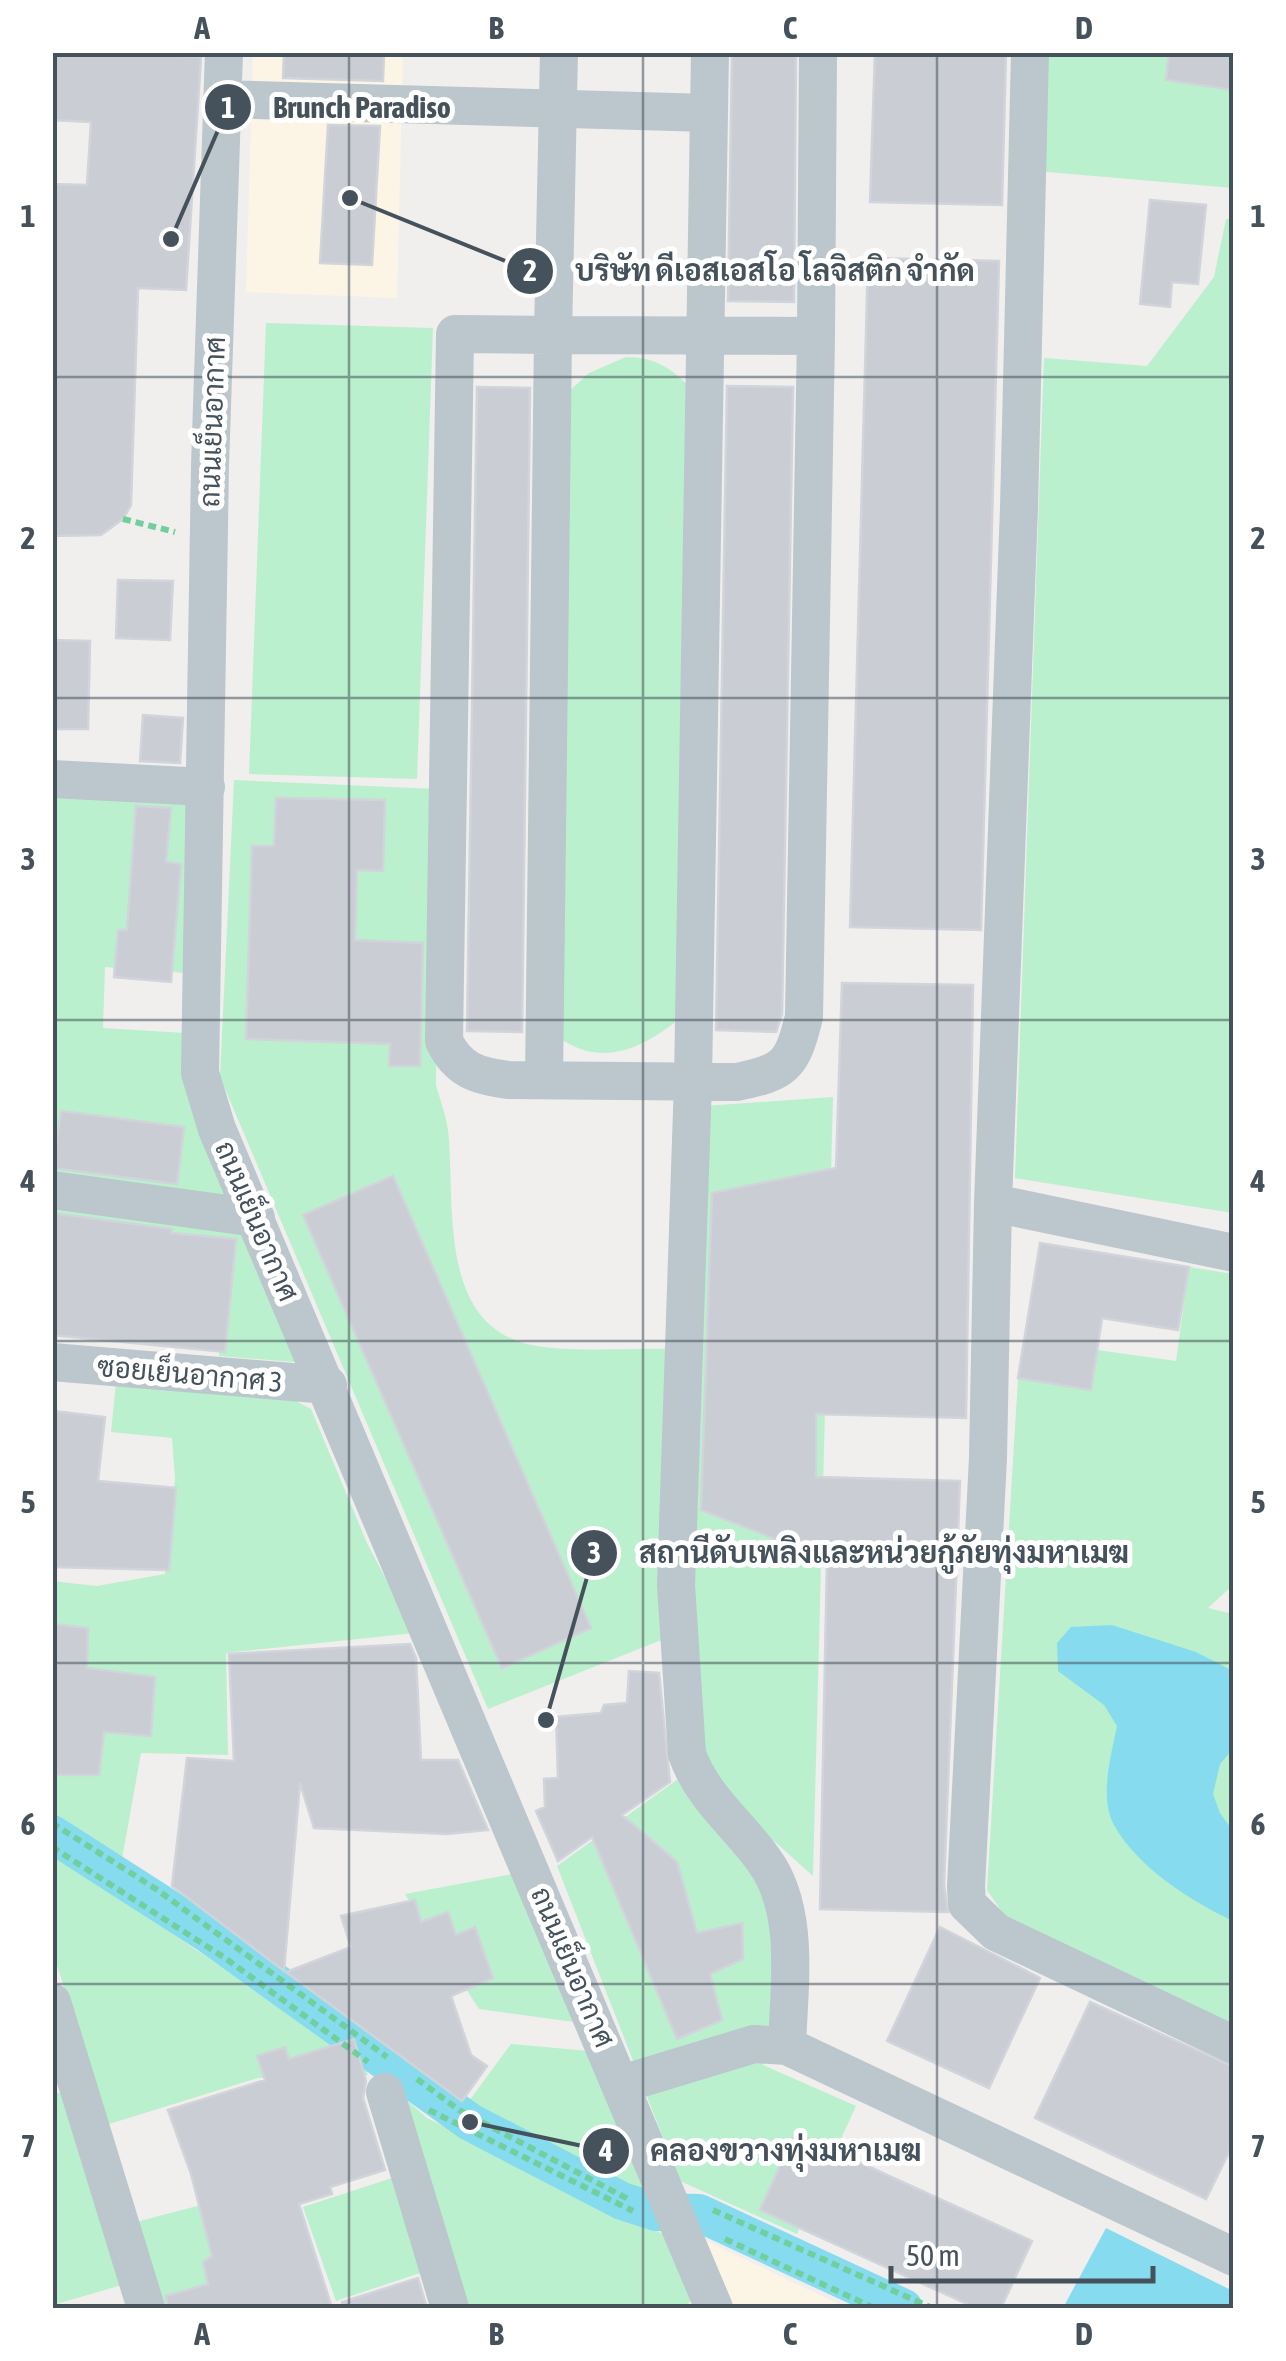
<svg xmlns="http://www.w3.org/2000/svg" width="1286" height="2361" font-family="'Asap Condensed',Sarabun,sans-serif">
  <rect width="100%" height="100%" fill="#f1eeee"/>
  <path fill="#fcf5e6" d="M253,53H403L397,298L246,292Z
    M700,2238L847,2308H731Z"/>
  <path fill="#baf0cd" d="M1042,53H1233V188L1036,171Z
    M1226,219H1234L1233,1213L1015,1178L1044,358L1147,366L1214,277Z
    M266,323L433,328L417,779L249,774Z
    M626,357C655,357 671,368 691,388L682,1017C643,1048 603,1069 558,1037L566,394L589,373Z
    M234,780L438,789L436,1085C440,1100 446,1115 448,1130C456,1199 436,1321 527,1344C564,1353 632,1348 673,1349L669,1637L488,1709L220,1077Z
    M53,797L188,798L186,973L105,967L103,1028L185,1033L307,1363L219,1356L221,1253L53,1235Z
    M833,1097L813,1876L707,1781L688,1747L705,1106Z
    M1189,1267L1233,1274V1585L1208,1608L1233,1614V2028L1011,1925L987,1890L1018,1378L1090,1389L1097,1350L1176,1361Z
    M116,1383L296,1401L311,1409L367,1543L414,1633L226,1653L228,1755L141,1753L122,1859L53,1816L52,1581L97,1586L165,1574L175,1478L172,1438L111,1432Z
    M681,1777C705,1807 747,1848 763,1881C785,1929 777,2016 763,2065L856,2106L797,2234L680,2181L557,1866Z
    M52,1852L364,2064L368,2075L258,2078L106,2125L53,1952Z
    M523,1872L589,2024L479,2009L405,1894Z
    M511,2044L600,2052L662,2204L627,2198L463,2109Z
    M52,2093H61L122,2285L53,2305Z
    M404,2098L427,2118L673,2239L692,2297L686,2308H467Z
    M395,2177L426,2271L336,2301L303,2207Z
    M224,2199L251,2299L201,2308H163L136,2222Z"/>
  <path fill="#86dcee" d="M1112,1625L1196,1652L1233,1671V1749L1220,1764L1213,1794L1220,1813L1233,1831V1921C1191,1901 1138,1868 1114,1825C1099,1797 1111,1756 1117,1726L1104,1705L1058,1671L1057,1643L1071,1627Z
    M1106,2228L1233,2291V2308H1063Z"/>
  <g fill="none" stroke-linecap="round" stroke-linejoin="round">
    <path stroke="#86dcee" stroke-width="38" d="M52,1834L208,1934L470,2122L622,2201L656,2212L699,2213L904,2308"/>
  </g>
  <path fill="#cacdd3" stroke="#d1d4da" stroke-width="2.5" d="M52,52L201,57L186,290L138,288L131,505L123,519L101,535L52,536V184L87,185L91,122L52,120Z
    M284,52H384L383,81L283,78Z
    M732,52H796L794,302L728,301Z
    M875,52H1006L1002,205L870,202Z
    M1169,52H1234V90L1166,80Z
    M328,125L380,126L372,265L320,263Z
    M1150,200L1206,205L1198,284L1172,282L1170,307L1140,304Z
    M868,258L999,261L981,930L850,927Z
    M727,386L793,387L782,1014L776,1032L716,1030Z
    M477,387L530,388L522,1032L467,1031Z
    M118,580L173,581L170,640L116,638Z
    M52,640L90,641L88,729H52Z
    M143,715L183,718L180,763L140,761Z
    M276,798L385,800L383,871L357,870L355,940L423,943L420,1066H389L390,1044L246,1039L252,846H274Z
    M136,806L171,808L166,862L181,864L171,982L114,977L118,930H127Z
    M842,983L973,985L966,1418L816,1414V1477L960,1481L944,1885L948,1912L820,1909L827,1559L701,1510L712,1193L836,1168Z
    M61,1111L184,1127L177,1184L53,1168Z
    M393,1176L591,1628L502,1668L303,1215Z
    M52,1213L172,1229L171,1233L236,1239L225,1352L52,1335Z
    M1040,1243L1189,1267L1178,1330L1102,1318L1091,1390L1018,1378Z
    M54,1411L105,1417L98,1481L176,1488L169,1570L52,1567Z
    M52,1624L88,1628L87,1668L155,1677L151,1736L104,1732L99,1775H52Z
    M410,1644L416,1658L421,1760H458L488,1830L447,1834L314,1828L300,1783L284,1971L172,1886L187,1758L234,1761L229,1654Z
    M629,1671L659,1673L670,1782L622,1815L677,1862L697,1933L742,1923L743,1959L710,1974L722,2020L677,2039L592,1837L558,1861L536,1811L545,1807L544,1779L558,1778L556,1717L601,1713L604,1705L627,1703Z
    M415,1900L421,1922L448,1912L456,1935L475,1927L493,1978L451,1996L471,2055L487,2066L462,2101L286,1972L351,1947L341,1916Z
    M940,1927L1040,1978L989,2088L887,2041Z
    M1090,2002L1234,2067V2142L1206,2199L1035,2118Z
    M354,2039L366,2081L363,2098L385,2170L330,2187L332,2194L299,2204L332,2308H168L166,2296L208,2284L203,2262L212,2256L191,2174L168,2110L265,2080L257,2056L285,2047L289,2059Z
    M795,2133L1032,2241L1001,2308H976L760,2210Z
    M418,2278L427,2308H343L342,2302Z"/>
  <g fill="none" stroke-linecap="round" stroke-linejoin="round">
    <path stroke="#71cf9d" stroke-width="6" stroke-dasharray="8 5" stroke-linecap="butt" d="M123,519L175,532
      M52,1823L156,1889L387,2057
      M52,1847L225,1958L368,2062
      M417,2079L459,2110L628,2199
      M429,2110L633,2211
      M713,2210L932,2308
      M725,2239L874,2308"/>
    <path stroke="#bbc6cd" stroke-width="38" d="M224,52L210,465L200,1073L217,1129L714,2308
      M559,52L553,335L816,336L818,52
      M710,52L693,1081L676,1585L687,1754C702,1797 737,1823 763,1859C801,1909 789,1986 787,2046
      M223,99L708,113
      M52,779L206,787
      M544,1080L553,335L455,334L444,1041C458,1070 477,1076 508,1080L737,1082C786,1072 792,1065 804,1017L816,336
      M52,1190L256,1218
      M993,1203L1019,508L1030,52
      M1234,1253L993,1203L988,1458L966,1886L967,1904L996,1932L1234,2045
      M52,1362L328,1385
      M52,2002L146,2308
      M622,2084L754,2044L787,2046L1234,2257
      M385,2092L450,2308"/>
  </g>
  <path fill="none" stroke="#45525c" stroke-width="2.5" stroke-opacity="0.55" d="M349,52V2308M643,52V2308M937,52V2308M52,377H1234M52,698H1234M52,1020H1234M52,1341H1234M52,1663H1234M52,1984H1234"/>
  <g text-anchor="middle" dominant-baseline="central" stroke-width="10" stroke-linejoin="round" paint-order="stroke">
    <g font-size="28" fill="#45525c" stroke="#fff">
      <text transform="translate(212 422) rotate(-88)">ถนนเย็นอากาศ</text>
      <text transform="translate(257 1221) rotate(67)">ถนนเย็นอากาศ</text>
      <text transform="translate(190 1374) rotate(5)">ซอยเย็นอากาศ 3</text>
      <text transform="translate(573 1967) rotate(67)">ถนนเย็นอากาศ</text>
    </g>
  </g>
  <path fill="none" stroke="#45525c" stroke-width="4" d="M171 239L228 107M350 198L530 271M546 1720L594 1553M470 2122L606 2151"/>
  <g fill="#45525c" stroke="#fff" stroke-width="4">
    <circle cx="171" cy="239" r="10"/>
    <circle cx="350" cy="198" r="10"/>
    <circle cx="546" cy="1720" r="10"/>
    <circle cx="470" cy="2122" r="10"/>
    <circle cx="228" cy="107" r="25"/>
    <circle cx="530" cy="271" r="25"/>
    <circle cx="594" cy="1553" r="25"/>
    <circle cx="606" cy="2151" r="25"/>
  </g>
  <g font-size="30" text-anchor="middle" font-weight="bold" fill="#fff">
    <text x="228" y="118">1</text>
    <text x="530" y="281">2</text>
    <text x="594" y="1563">3</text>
    <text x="606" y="2161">4</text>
  </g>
  <g font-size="30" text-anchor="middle" font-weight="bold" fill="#45525c" stroke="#fff" stroke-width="10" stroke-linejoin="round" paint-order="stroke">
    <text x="362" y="118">Brunch Paradiso</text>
    <text x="775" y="281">บริษัท ดีเอสเอสโอ โลจิสติก จำกัด</text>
    <text x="884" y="1563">สถานีดับเพลิงและหน่วยกู้ภัยทุ่งมหาเมฆ</text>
    <text x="786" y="2161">คลองขวางทุ่งมหาเมฆ</text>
  </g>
  <rect width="1286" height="2361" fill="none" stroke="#ffffff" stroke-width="110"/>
  <path d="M891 2266v15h262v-15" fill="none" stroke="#45525c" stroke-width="5"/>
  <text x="906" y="2266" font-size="30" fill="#45525c" stroke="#ffffff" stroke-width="8" paint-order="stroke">50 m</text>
  <rect x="55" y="55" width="1176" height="2251" fill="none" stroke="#45525c" stroke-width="4"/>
  <g font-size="32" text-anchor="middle" font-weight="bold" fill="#45525c">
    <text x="202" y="39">A</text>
    <text x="496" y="39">B</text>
    <text x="790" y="39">C</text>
    <text x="1084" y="39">D</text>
    <text x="28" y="227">1</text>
    <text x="1258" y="227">1</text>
    <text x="28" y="549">2</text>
    <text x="1258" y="549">2</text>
    <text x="28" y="870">3</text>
    <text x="1258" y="870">3</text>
    <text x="28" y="1192">4</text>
    <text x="1258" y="1192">4</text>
    <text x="28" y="1513">5</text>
    <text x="1258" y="1513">5</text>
    <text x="28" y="1835">6</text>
    <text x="1258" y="1835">6</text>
    <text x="28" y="2157">7</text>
    <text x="1258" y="2157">7</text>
    <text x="202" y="2345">A</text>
    <text x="496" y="2345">B</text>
    <text x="790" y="2345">C</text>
    <text x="1084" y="2345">D</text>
  </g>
</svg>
